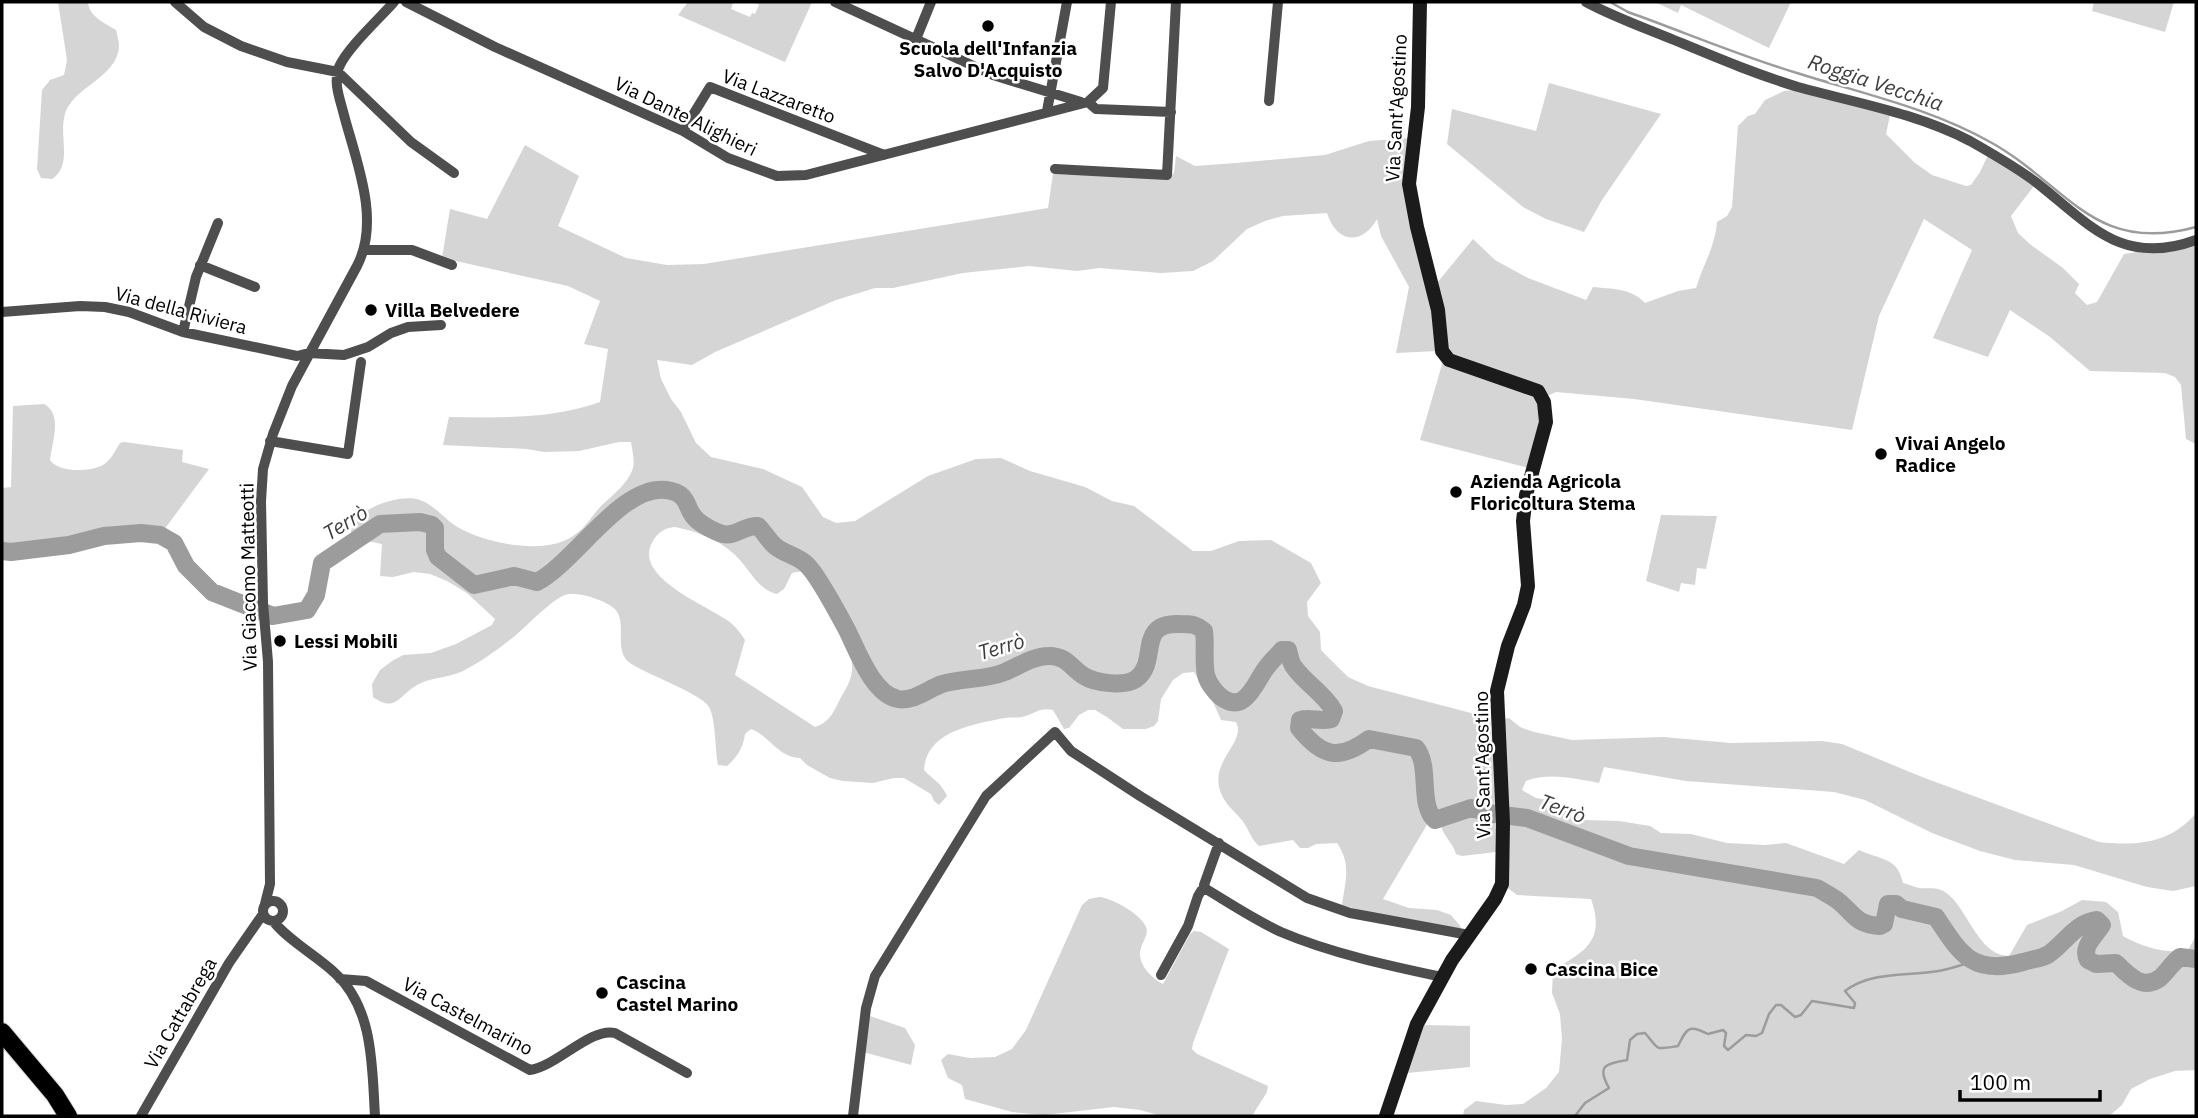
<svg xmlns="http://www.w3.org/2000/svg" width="2198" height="1118" font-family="'IBM Plex Sans',sans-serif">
  <rect width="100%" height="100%" fill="#fff"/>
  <path fill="#d5d5d5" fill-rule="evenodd" d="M58,2H88C89,17 105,23 116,30C117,35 119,41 119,46C118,79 69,87 64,118C60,139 72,166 52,179L41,178L37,169L42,90L50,80L64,75L67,60Z
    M688,2H733L731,9L750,17L752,13L755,14L759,5L755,2H812L785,62L678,15Z
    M1655,2H1791L1769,48L1681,5L1678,13Z
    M2094,2H2174L2165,32L2092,11Z
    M1549,83L1661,114L1602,200L1584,232L1546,219L1523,207L1447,144L1452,109L1536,131Z
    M1794,90L1890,115L1886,134L1915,163L1932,175L1966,186L1971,185L1980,172L1988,155L2034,186L2011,216L2018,233L2031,245L2063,268L2079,284L2075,293L2087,305L2097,302L2124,254L2196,243V444L2186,439L2181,385L2175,377L2165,373L2090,371L2050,337L2010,310L1988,357L1933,338L1972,250L1924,219L1879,316L1852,430L1634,399L1556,392L1547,396L1449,354L1437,283L1473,239L1495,260L1528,278L1586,300L1593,287C1612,289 1631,288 1645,303L1678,291L1696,288C1703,265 1715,247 1717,222L1727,216L1732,207L1738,126L1748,116L1755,114L1765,100L1784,91Z
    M1410,138L1407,165L1434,311L1438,351L1396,353L1409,287L1381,236L1377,219C1361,247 1336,242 1327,213L1283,216L1265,221L1247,229L1213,261L1193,271L1161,273L1099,268L1077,271L1029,266L963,273L893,288H875L836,300L715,352L692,365L657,360L661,379L671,399L681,412L696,443L711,457L763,469L802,487L823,517L836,523L855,521L928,476L976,459L1001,458L1030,471L1085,487L1112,501L1134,506L1193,551H1211L1239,541L1271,540L1311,563L1321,583L1307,602L1308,616L1320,632L1321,650L1348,677L1368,686L1490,718L1497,799L1496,852L1462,856L1456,854C1453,843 1444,837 1441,826L1428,823L1383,899L1409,908L1437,910L1451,915L1461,927L1454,937L1342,905C1345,881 1352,865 1337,843L1316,844L1308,848H1300L1293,840L1259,846C1251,839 1250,832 1244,823C1237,813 1225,805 1221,793C1208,761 1247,743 1236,722L1221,720L1214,704L1194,672L1183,673L1173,680L1161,699L1158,721L1154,726L1146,729H1123L1107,717L1095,710H1088L1079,715L1069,728L1064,729L1053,710C1039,707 1035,714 1022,717C1017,718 1011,717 1005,718C974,724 926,731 924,770C933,780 941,782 947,796L939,805L934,801L931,794L904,778H894L873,783L843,781L830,778L807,765L800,758C778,757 770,736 751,729L745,734C743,748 738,756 727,766L718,765C715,749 716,720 709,707C702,694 646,674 630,663C611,650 631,618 611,606C601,599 577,591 565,595C550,601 529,624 516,635C500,648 481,662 463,671C449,678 430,677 417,685C398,696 396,713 373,697L372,684L380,670L392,661L403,655L431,653L456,644L492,625L495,619L467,593L447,581L430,574L414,572L393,577L380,576L382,544L352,538C343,512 400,492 420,500C435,505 446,521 459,528C488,544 550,557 577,533C587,526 593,514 602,505C612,496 629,482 633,468C635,461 632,449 631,442H619L579,451L544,452L527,449L443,445L449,417C498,418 554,419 600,402L608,349L584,344L600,301L568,286L442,258L450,209L487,219L525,145L579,176L558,226L626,258L667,265L704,264L1048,208L1053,174L1168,178L1174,173L1176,156L1195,166L1236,163L1325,155L1369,141ZM675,527C695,531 718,539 734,554C749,567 756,589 777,594L784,589L792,573L803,571C820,598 859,643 851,676C849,685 843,693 839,701C833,714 829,722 815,727L735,675L745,640C740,632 735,626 727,620C706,605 631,576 653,541C658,532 665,528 675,527Z
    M1443,361L1534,396C1549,414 1534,447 1529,468L1420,440Z
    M44,404C63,414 52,442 50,460C58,473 91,472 103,465C111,460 115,451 120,443L124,442L183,450L182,462L209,469L158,538L139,537L43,554L2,553V488L11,487L13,406Z
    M1661,515L1717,516L1706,569L1697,568L1695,585L1681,583L1679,592L1646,581Z
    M1509,718L1520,727L1534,732L1572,740L1663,737L1731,743L1822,741L1842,744L1922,777L2099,842C2137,846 2170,844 2196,813V886L2173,891L2147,887L2074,865L2015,860L1980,851L1932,833L1865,800L1834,792L1686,781L1604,767L1599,783C1575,779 1550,772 1526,781L1522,790L1536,798L1553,801L1584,820L1619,821L1650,826L1661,833L1691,834L1727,843L1765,845L1786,843L1844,864L1859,850C1880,860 1898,857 1903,883C1908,884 1914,887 1919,888C1925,889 1934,887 1941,890C1966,900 1976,956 2009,956L2027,925L2062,911L2082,900L2106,902L2118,912L2123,936C2140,946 2168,955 2188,950L2196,936V1070L2175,1071L2150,1079L2131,1089L2122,1105L2109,1116H1463L1464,1110L1476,1101L1506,1105L1523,1104L1546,1088L1559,1072L1562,1039L1560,1014L1552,993L1553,970C1584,952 1606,941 1591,899L1517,895L1505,886L1502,719Z
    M1099,897C1112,898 1141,914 1146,927C1149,934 1143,941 1141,948C1136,963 1151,978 1163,984L1190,934L1194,931L1201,932L1229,949L1193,1043L1192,1049L1197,1054L1268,1086L1267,1092L1252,1116H1162L1140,1110L1114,1107L1044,1115L1012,1112L965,1099L962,1085L948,1078L941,1060L948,1054L970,1058L995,1057L1012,1049L1026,1030L1082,905L1089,899Z
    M867,1015L905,1028L915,1045L911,1065L863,1052Z
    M1423,1025L1470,1026V1067L1407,1073Z"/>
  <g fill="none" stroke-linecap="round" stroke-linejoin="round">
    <path stroke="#9c9c9c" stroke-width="2.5" d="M1610,2L1628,12C1684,32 1740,56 1797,73C1864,94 1930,108 1992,143C2068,186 2094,255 2196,227
      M1575,1116L1585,1103L1609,1088C1596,1065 1606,1064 1627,1060L1630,1040L1637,1034L1645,1033C1660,1050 1653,1050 1678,1046C1687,1028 1688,1024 1708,1034L1723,1030L1726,1033L1724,1046L1728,1050L1746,1035L1756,1036L1762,1033L1769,1014L1776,1005H1781L1795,1017L1801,1015L1812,1001L1854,1008L1855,1003L1845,991C1870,972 1902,976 1931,972C1946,971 1960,965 1975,961"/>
    <path stroke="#9c9c9c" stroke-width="18" d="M2,551L11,552L69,545L104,536L141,533L160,535L174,543L186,566L212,592L273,616L307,610L316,595L322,563L380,524L420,522L432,525L435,528V550L438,557L474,585L514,576L537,582C575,562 622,484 666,490C690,493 685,508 695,518C700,524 715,532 723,534C735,537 745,525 758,526C764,532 769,541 775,546C784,554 799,556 807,565C817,574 839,615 846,628C857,649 872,694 898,699C913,702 928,689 942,684C962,678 985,680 1005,672C1019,666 1033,656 1049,656C1067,656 1071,668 1084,676C1095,683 1124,687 1136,679C1160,662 1135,622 1180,624C1191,624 1196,624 1204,631C1206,645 1203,661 1206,675C1208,683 1215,692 1221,697C1244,714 1254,686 1264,671C1269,663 1276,657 1282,650H1288C1290,656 1290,662 1294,667C1306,684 1324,693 1334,711L1331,719C1320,722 1310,717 1300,720L1299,728C1322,757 1339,761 1369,739L1416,748C1431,766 1418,804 1435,820L1471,808L1494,814L1527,818L1629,856L1817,888C1824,892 1831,896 1837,900C1855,914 1854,924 1880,926L1884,924L1888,904H1896L1902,909L1936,917C1961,955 1973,976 2023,962C2032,959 2041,959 2049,954C2066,942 2075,923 2097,920L2102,925C2095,936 2081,947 2088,960L2096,964L2116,963C2128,975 2143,991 2160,978C2167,972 2172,963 2180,957L2196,959"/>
    <defs>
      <path id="primary" d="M2,1032L55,1095L68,1116"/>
    </defs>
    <use href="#primary" stroke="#dbdbdb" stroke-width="20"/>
    <path stroke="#4e4e4e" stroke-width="10" d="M175,2L204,27L241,46L287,62L338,72L411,142L454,173
      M406,2L495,47L683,131L728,158L777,176L806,175L1088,102L1103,88L1111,2
      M835,2L993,75L1081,102
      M1586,2C1614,17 1645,28 1674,40C1715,57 1755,74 1798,87C1856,103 1916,113 1970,141C1993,154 2016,167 2037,183C2090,225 2122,267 2196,240
      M916,39L931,2
      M1269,101L1278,2
      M1088,102L1096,109L1171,112
      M1047,111L1067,2
      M683,131L710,87L884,155
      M1055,169L1167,175L1176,2
      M364,250H412L452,265
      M200,265L255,287
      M2,312L80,306L105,307L129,312L183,332L297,356L309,353L344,355L368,347L391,333L408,327L441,325
      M183,332L196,277L218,223
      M270,441L348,454L361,362
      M1219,843L1204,885L1206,889C1231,904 1255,920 1281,932C1330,953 1390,966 1442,977
      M263 911a10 10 0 1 1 20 0a10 10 0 1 1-20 0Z
      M265,904L270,884L268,662L263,603L261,501L263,469L273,434L292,386L357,266C381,220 356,161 344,115C340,99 333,83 339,67C347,48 380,18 394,2
      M273,921C290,942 316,955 336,974C374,1009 372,1069 375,1116
      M1161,975L1188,926L1198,896L1201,891L1206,889
      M340,979L366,981L530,1070C557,1066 591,1027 615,1033L687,1073
      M141,1116L229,963L263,914
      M853,1116L866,1008L875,976L986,796L1055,732L1071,751L1140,796L1307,898L1350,913L1469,935"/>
    <path stroke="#1b1b1b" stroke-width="14" d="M1386,1116L1417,1024L1452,960L1495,899L1502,884L1503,823L1497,691L1508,646L1524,605L1528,586L1523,521L1526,495L1546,422L1544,402L1538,391L1449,360L1442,351L1438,310L1417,227L1409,184L1418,107L1420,2"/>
    <use href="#primary" stroke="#000" stroke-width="18"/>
  </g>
  <g fill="#000" stroke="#fff" stroke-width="2.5">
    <circle cx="988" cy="26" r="7"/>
    <circle cx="371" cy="310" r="7"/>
    <circle cx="1881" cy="454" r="7"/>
    <circle cx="1456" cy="492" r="7"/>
    <circle cx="280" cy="641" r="7"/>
    <circle cx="1531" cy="969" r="7"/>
    <circle cx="602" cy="993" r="7"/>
  </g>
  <g text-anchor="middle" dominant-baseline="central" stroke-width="5" stroke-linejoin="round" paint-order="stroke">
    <g font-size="19" font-weight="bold" fill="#000" stroke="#fff" text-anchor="start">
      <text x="988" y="48" text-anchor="middle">Scuola dell'Infanzia<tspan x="988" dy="22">Salvo D'Acquisto</tspan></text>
      <text x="385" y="310">Villa Belvedere</text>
      <text x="1895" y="443">Vivai Angelo<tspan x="1895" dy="22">Radice</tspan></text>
      <text x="1470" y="481">Azienda Agricola<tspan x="1470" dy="22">Floricoltura Stema</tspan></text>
      <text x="294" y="641">Lessi Mobili</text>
      <text x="1545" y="969">Cascina Bice</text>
      <text x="616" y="982">Cascina<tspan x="616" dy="22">Castel Marino</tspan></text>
    </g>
    <g font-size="19" fill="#000" stroke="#fff">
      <text transform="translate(779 96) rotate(21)">Via Lazzaretto</text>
      <text transform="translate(1396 108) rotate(-87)">Via Sant'Agostino</text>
      <text transform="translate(686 116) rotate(26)">Via Dante Alighieri</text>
      <text transform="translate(181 310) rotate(15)">Via della Riviera</text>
      <text transform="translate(248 577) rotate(-91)">Via Giacomo Matteotti</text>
      <text transform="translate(1482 765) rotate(-91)">Via Sant'Agostino</text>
      <text transform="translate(180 1013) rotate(-60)">Via Cattabrega</text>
      <text transform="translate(468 1016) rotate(28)">Via Castelmarino</text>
    </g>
    <g font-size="21" font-style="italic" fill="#3d3d3d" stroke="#fff">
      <text transform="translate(1876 82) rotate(18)">Roggia Vecchia</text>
      <text transform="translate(345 522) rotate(-31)">Terrò</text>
      <text transform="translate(1001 646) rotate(-16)">Terrò</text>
      <text transform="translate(1563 808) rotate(20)">Terrò</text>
    </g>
  </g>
  <rect width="2198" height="1118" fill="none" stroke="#000000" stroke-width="7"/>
  <path d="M1960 1090v10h140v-10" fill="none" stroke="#000000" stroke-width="3.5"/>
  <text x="1970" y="1090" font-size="21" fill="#000000" stroke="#ffffff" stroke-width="5" paint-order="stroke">100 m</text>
</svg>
